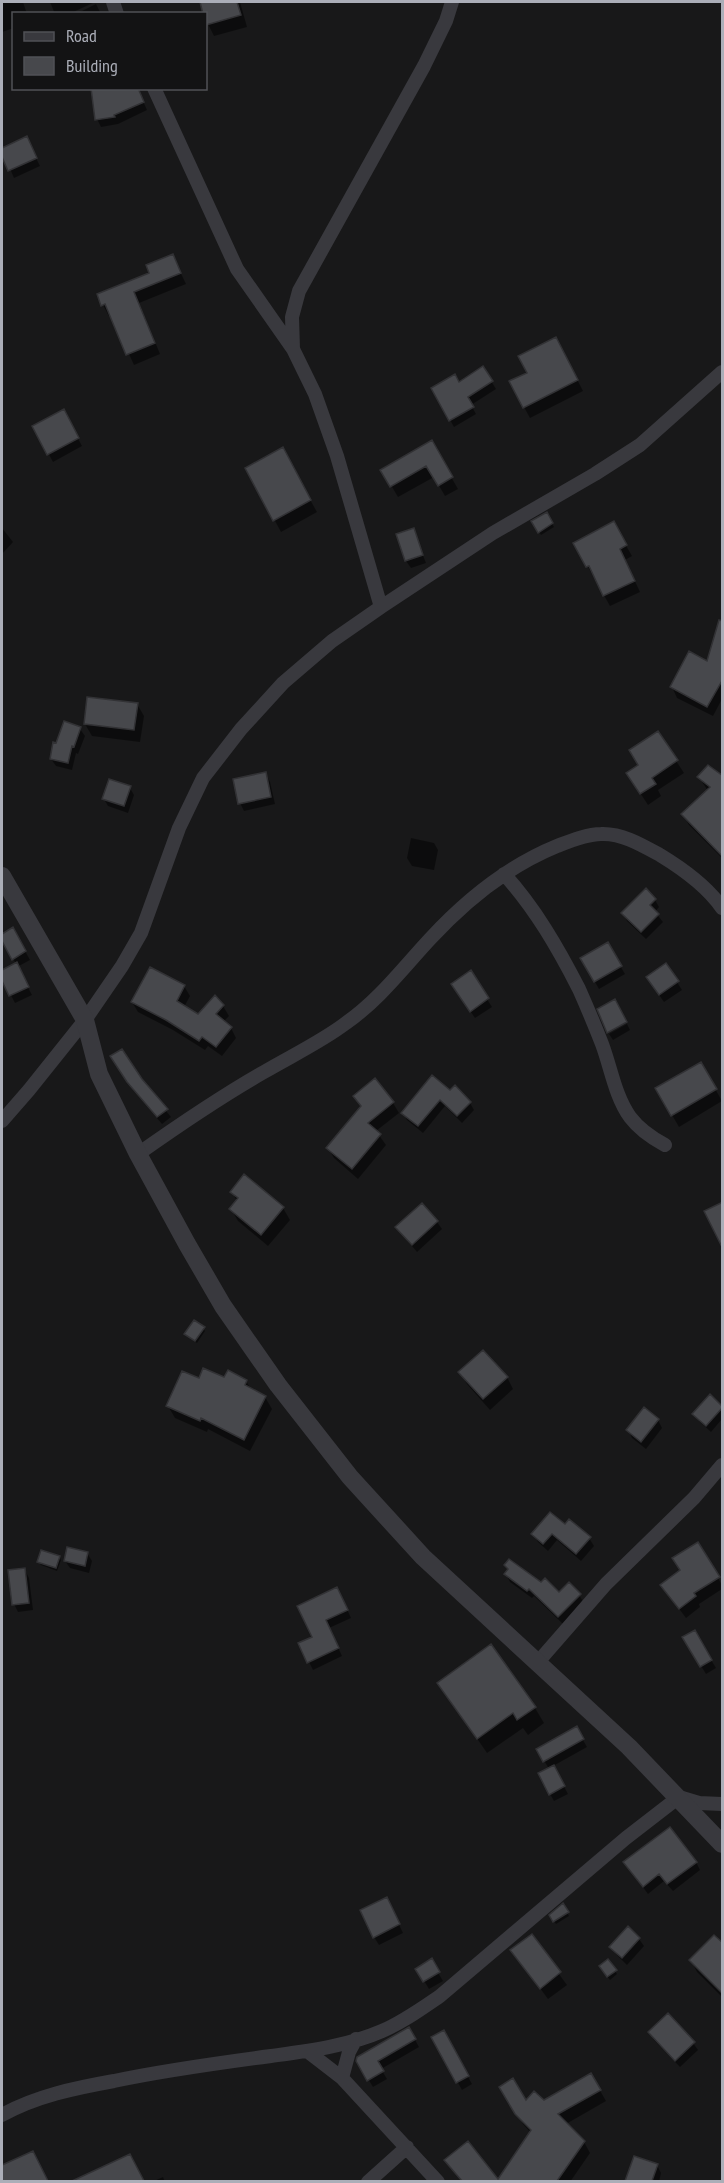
<svg xmlns="http://www.w3.org/2000/svg" width="724" height="2183" font-family="'PT Sans Narrow',sans-serif">
  <rect width="100%" height="100%" fill="#181819"/>
  <path fill="#0007" d="M2,2H23L27,14H14V28L2,32Z
    M50,2H95L69,14H55Z
    M202,2H240L247,27L214,36L208,24Z
    M96,4L101,14H76Z
    M137,88L147,110L118,124L101,127L97,119Z
    M26,138L40,166L14,178L2,150Z
    M172,255L186,284L139,303L160,354L134,365L111,315L109,316L103,305L151,273Z
    M562,350L583,391L530,418L524,407L529,373Z
    M483,368L496,389L471,405L476,414L454,427L433,389L459,384Z
    M63,411L82,446L53,462L34,427Z
    M431,442L458,489L445,496L434,477L398,497L382,470Z
    M282,450L317,512L281,532L247,469Z
    M546,514L554,527L541,535L533,522Z
    M613,523L632,556L625,560L640,592L610,606L575,544Z
    M2,528L13,542L2,554Z
    M413,530L426,563L411,568L406,561Z
    M722,647V699L713,716L677,698L672,687L708,663Z
    M137,704L144,716L140,742L92,736L85,724Z
    M80,729L85,736L78,754L76,753L72,770L56,766L51,759L57,745Z
    M658,733L684,773L658,790L661,796L648,805L635,785L640,766Z
    M266,774L270,782L275,804L244,811L240,803Z
    M699,777L722,779V858L689,825L683,814L708,791Z
    M130,788L134,795L128,813L108,806L104,799Z
    M411,838L434,843L438,850L434,870L412,866L407,858Z
    M655,900L659,907L655,912L663,922L646,939L627,921L623,913Z
    M13,929L30,960L17,967L32,995L15,1003L2,978V971L16,964L2,938V935Z
    M607,944L625,974L599,989L582,959Z
    M666,965L682,990L664,1002L652,985Z
    M470,972L492,1007L475,1018L457,992Z
    M184,986L190,996L184,1007L198,1016L223,1006L229,1016L223,1022L231,1028L236,1038L222,1056L208,1046L205,1050L173,1030L138,1012L132,1002Z
    M627,1024L630,1030L613,1040L609,1034Z
    M117,1064L141,1080L171,1117L162,1124L133,1090Z
    M701,1064L722,1101L679,1127L657,1089Z
    M450,1092L470,1103L474,1110L462,1123L445,1106L423,1133L407,1120L403,1113Z
    M355,1096L393,1103L399,1113L376,1131L386,1145L358,1179L334,1158L328,1148L361,1107Z
    M232,1192L283,1208L290,1220L268,1246L238,1221L231,1209L237,1201Z
    M437,1222L442,1229L417,1252L397,1228Z
    M203,1328L205,1331L197,1343L186,1334Z
    M460,1372L507,1377L513,1389L490,1410L467,1384Z
    M225,1379L246,1381L252,1391L265,1397L272,1409L250,1451L208,1429L207,1432L175,1418L168,1406L200,1380Z
    M722,1407V1419L711,1432L699,1421L694,1414Z
    M644,1410L658,1420L662,1428L646,1449L632,1438L628,1430Z
    M565,1526L589,1538L594,1546L581,1561L557,1540L548,1551L538,1542L533,1534Z
    M698,1544L722,1585V1589L699,1604L700,1607L686,1618L662,1586L682,1571Z
    M87,1553L92,1561L89,1573L70,1568L65,1561Z
    M59,1557L61,1560L57,1571L41,1565L39,1562Z
    M505,1565L559,1594L579,1595L584,1603L563,1624L534,1596L532,1598L510,1582L506,1574L509,1570Z
    M25,1570L29,1578L33,1610L18,1612L14,1604Z
    M341,1596L351,1618L329,1628L342,1656L313,1670L300,1644L314,1637Z
    M694,1632L716,1668L706,1674L684,1638Z
    M439,1683L535,1708L544,1723L528,1735L523,1728L487,1753Z
    M576,1728L587,1747L553,1766L568,1794L554,1801L550,1794L549,1769L538,1750Z
    M696,1862L700,1870L673,1891L664,1881L648,1894L625,1863Z
    M563,1905L569,1916L556,1924L551,1916Z
    M390,1906L403,1933L379,1945L374,1937Z
    M531,1936L567,1985L548,1999L512,1950Z
    M639,1939L644,1946L627,1965L616,1954L611,1947Z
    M722,1945V1997L697,1972L691,1960Z
    M431,1961L443,1981L429,1989L417,1969Z
    M602,1970L615,1971L617,1974L610,1980Z
    M409,2029L419,2047L381,2069L387,2079L373,2087L357,2061Z
    M443,2032L472,2084L462,2090L433,2038Z
    M650,2033L693,2043L698,2050L680,2067L654,2040Z
    M591,2075L606,2101L566,2124L584,2142L590,2153L570,2182H497L531,2133L523,2124L501,2088L526,2102H543Z
    M635,2158L657,2165L661,2173L659,2182H627Z
    M17,2159L36,2160L47,2182H2V2167Z
    M446,2160L496,2181L462,2182Z
    M136,2167L143,2182H96L92,2173Z
    M163,2177L165,2182H152Z"/>
  <path fill="#47484c" stroke="#323235" stroke-width="1.5" d="M200,2H237L241,15L206,25V14H203Z
    M91,88H138L144,102L114,115L115,117L95,120Z
    M27,136L37,158L8,171L2,157V148Z
    M173,254L181,273L134,292L155,343L126,355L105,304L101,306L97,294L149,273L146,265Z
    M556,337L578,380L523,408L509,381L527,373L518,356Z
    M483,366L493,381L468,397L474,407L449,421L431,388L455,374L459,382Z
    M64,409L79,438L47,455L32,426Z
    M432,440L453,477L438,486L426,466L390,487L380,470Z
    M283,447L311,500L273,521L245,468Z
    M547,512L553,523L538,533L531,521Z
    M614,521L627,545L620,549L635,581L603,596L589,566L586,567L573,543Z
    M414,528L423,555L405,561L396,534Z
    M719,620L723,621V679L707,707L670,687L689,651L707,661Z
    M87,697L138,703L134,730L84,724Z
    M64,721L81,727L74,747L72,746L68,763L50,759L53,742L56,743Z
    M658,731L678,760L652,778L656,784L640,794L626,773L638,765L629,750Z
    M708,765L723,776V857L681,814L710,787L697,777Z
    M266,772L271,797L238,804L233,779Z
    M109,779L131,786L124,806L102,799Z
    M646,888L656,899L650,905L659,914L641,932L621,913Z
    M13,927L26,951L12,960L2,941V934Z
    M608,942L622,966L594,982L580,958Z
    M17,962L29,987L9,996L2,981V970Z
    M666,963L679,981L659,995L646,977Z
    M150,967L185,985L177,1001L198,1014L215,995L224,1005L216,1014L232,1027L216,1047L202,1037L199,1041L166,1020L131,1002Z
    M471,970L489,998L470,1012L451,984Z
    M615,999L627,1022L607,1033L597,1009Z
    M122,1049L142,1079L168,1109L157,1117L127,1082L110,1056Z
    M701,1062L717,1089L671,1116L655,1088Z
    M432,1075L450,1090L455,1085L471,1102L457,1116L440,1100L418,1126L401,1113Z
    M375,1078L394,1102L368,1123L381,1134L352,1169L326,1148L361,1106L353,1096Z
    M244,1174L284,1207L261,1235L229,1209L238,1198L230,1192Z
    M723,1202V1249L704,1211Z
    M422,1203L438,1221L412,1245L395,1227Z
    M194,1320L205,1327L195,1341L184,1334Z
    M483,1350L508,1377L483,1399L458,1372Z
    M203,1368L224,1377L228,1370L247,1380L245,1385L266,1396L244,1440L201,1418L200,1421L166,1406L182,1371L199,1378Z
    M710,1394L723,1407L706,1426L692,1414Z
    M644,1407L659,1419L641,1442L626,1430Z
    M550,1512L565,1524L569,1519L591,1537L576,1554L552,1534L543,1544L531,1534Z
    M698,1542L720,1577L694,1593L696,1596L679,1609L660,1585L680,1570L672,1558Z
    M67,1547L88,1552L85,1566L64,1561Z
    M41,1550L60,1556L56,1568L37,1562Z
    M509,1559L541,1582L545,1578L559,1592L569,1582L581,1594L558,1617L529,1589L527,1591L504,1574L508,1569L504,1565Z
    M25,1568L29,1603L12,1605L8,1570Z
    M337,1587L348,1610L326,1620L339,1648L307,1663L298,1643L312,1637L297,1606Z
    M695,1630L712,1660L700,1667L682,1637Z
    M491,1644L536,1707L517,1720L513,1713L477,1739L437,1683Z
    M577,1726L584,1739L543,1762L536,1749Z
    M554,1765L565,1786L549,1795L538,1773Z
    M670,1827L697,1862L667,1884L659,1874L643,1887L623,1862Z
    M387,1897L400,1924L373,1938L360,1910Z
    M563,1903L569,1912L553,1922L549,1915Z
    M628,1926L640,1938L622,1958L609,1947Z
    M532,1934L561,1972L540,1989L510,1950Z
    M714,1935L723,1943V1994L689,1960Z
    M432,1958L440,1972L423,1982L415,1969Z
    M608,1959L617,1970L607,1977L599,1966Z
    M668,2013L695,2042L675,2061L648,2032Z
    M409,2027L416,2039L378,2061L384,2071L367,2081L356,2061L357,2057Z
    M444,2030L469,2076L456,2083L431,2037Z
    M591,2073L601,2090L558,2114L585,2141L557,2181H462L444,2160L468,2141L498,2179L531,2130L515,2114L499,2087L513,2078L526,2100L534,2091L544,2100Z
    M33,2151L48,2181H2V2165Z
    M130,2154L144,2181H72Z
    M634,2156L658,2164L652,2181H625Z"/>
  <g fill="none" stroke-linecap="round" stroke-linejoin="round">
    <path stroke="#39393e" stroke-width="14" d="M113,2L117,14
      M154,88L237,269L293,349L315,394L337,456L381,607
      M293,349L292,317L299,291L424,66L446,21L452,2
      M504,874C535,908 558,948 579,989C587,1007 595,1026 602,1044C611,1068 615,1096 630,1117C639,1129 652,1138 665,1145
      M2,1121L29,1090L85,1020L122,966L141,933L179,828L203,778L241,729L283,683L332,641L381,607L493,533L595,474L640,445L722,372
      M138,1154C179,1125 220,1097 264,1072C291,1056 321,1042 346,1023C379,1000 403,968 430,939C466,900 508,866 557,846C570,841 587,834 601,834C622,833 642,845 660,855C683,869 707,886 722,908
      M538,1662L606,1584L694,1498L722,1465
      M307,2051L342,2078L438,2182
      M342,2078L349,2052L356,2039
      M2,2115C36,2096 75,2088 114,2081C166,2070 218,2063 271,2056C307,2051 348,2046 382,2031C403,2022 421,2009 440,1996L626,1838L679,1797L699,1803L722,1804
      M368,2182L407,2147"/>
    <path stroke="#39393e" stroke-width="18" d="M2,876L85,1020L99,1074L138,1154L187,1244L223,1306L278,1385L350,1477L423,1557L629,1747L722,1844"/>
  </g>
  <rect width="724" height="2183" fill="none" stroke="#abaeb8" stroke-width="6"/>
  <rect x="12" y="12" width="195" height="78" fill="#131314" stroke="#505156" stroke-width="1.5"/>
  <rect x="24" y="32" width="30" height="9" fill="#39393e" stroke="#505156" stroke-width="1.5"/>
  <text x="66" y="42" font-size="18" fill="#abaeb8">Road</text>
  <rect x="24" y="57" width="30" height="18" fill="#47484c" stroke="#505156" stroke-width="1.5"/>
  <text x="66" y="72" font-size="18" fill="#abaeb8">Building</text>
</svg>
